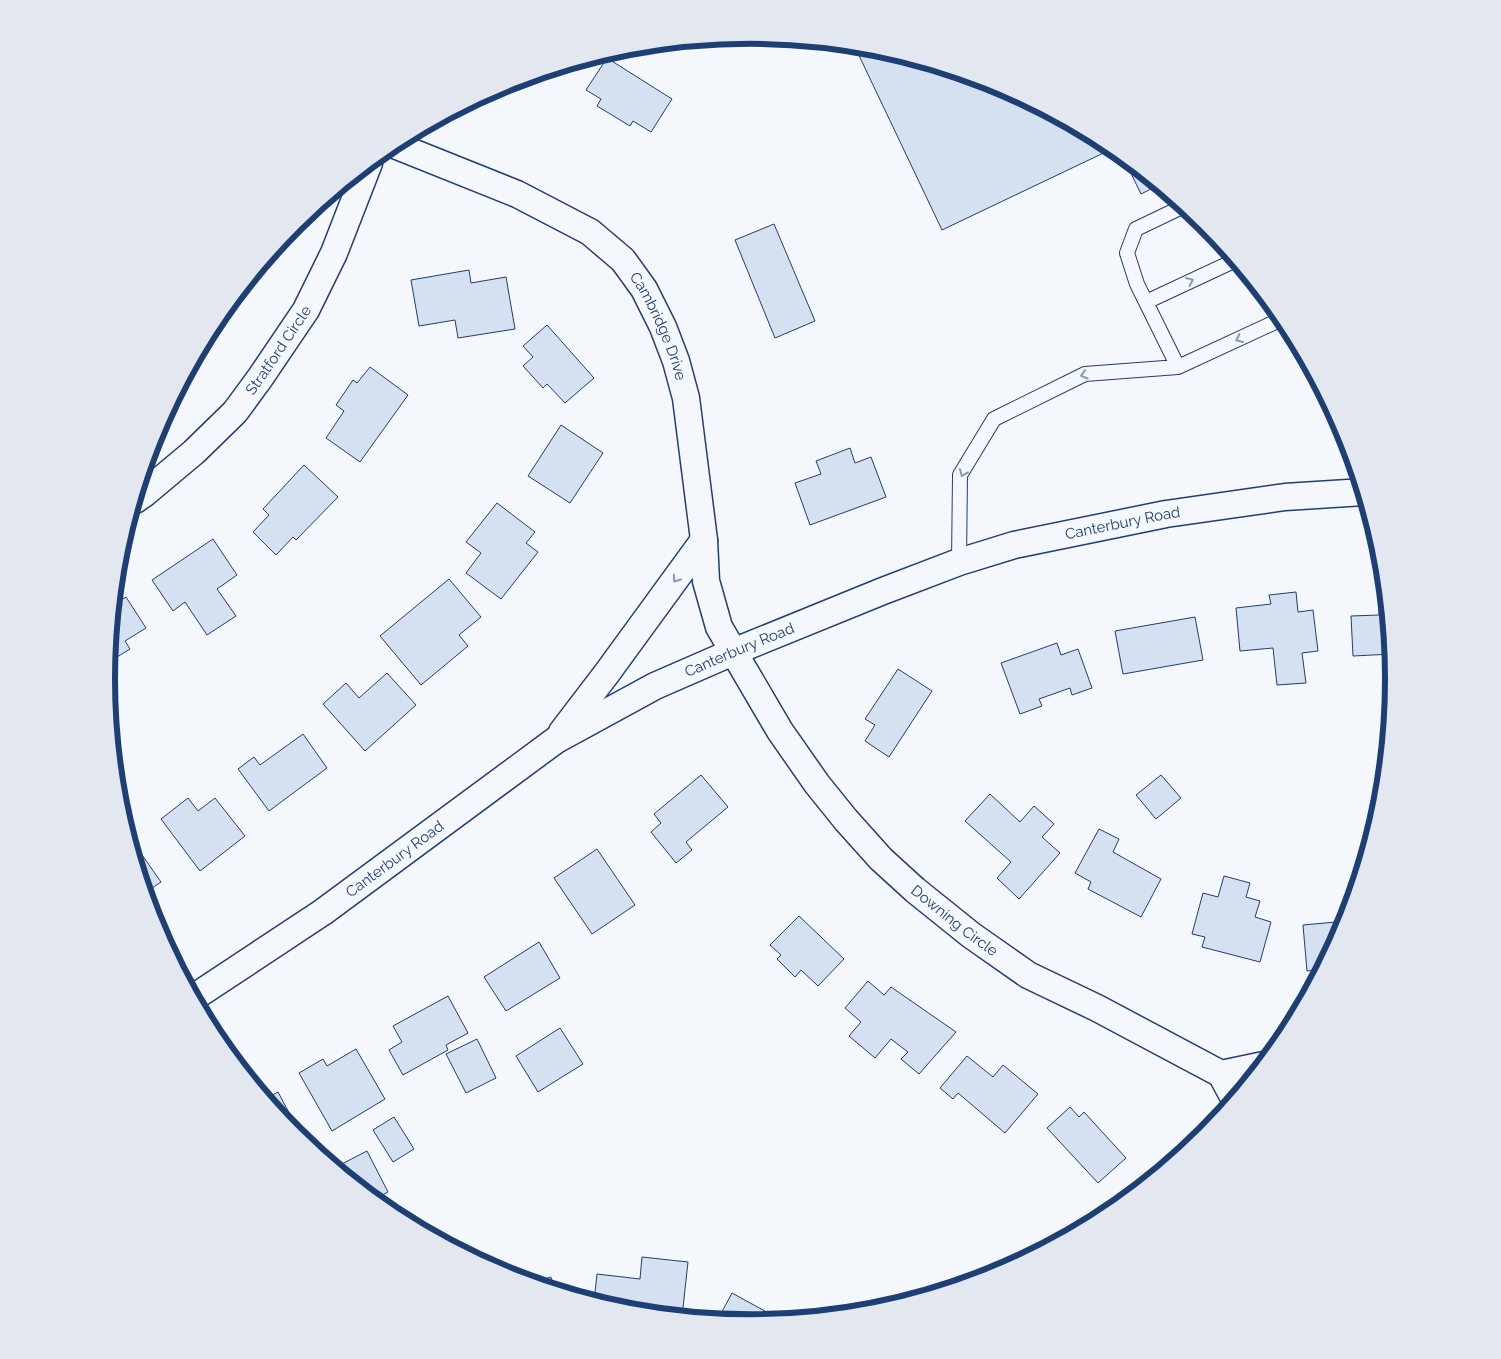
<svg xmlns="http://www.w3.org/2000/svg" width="1501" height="1359" font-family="Raleway,sans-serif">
  <rect width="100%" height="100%" fill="#f4f7fb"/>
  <path fill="#d5e0f0" stroke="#1d3f73" d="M854,45L877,47L997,84L1109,144L1114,148L942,230Z
    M607,58L672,99L651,132L633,121L630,126L597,106L601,99L586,90Z
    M533,75L508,93L502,85L504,84Z
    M1122,155L1159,185L1141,194Z
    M774,224L815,321L775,338L735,240Z
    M469,270L471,283L506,277L515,329L458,338L455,320L419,326L411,280Z
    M547,325L594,378L565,403L547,384L543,388L523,366L533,357L523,346Z
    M370,367L408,395L360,462L326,438L344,411L336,405L353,380L357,383Z
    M561,425L603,453L570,503L528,476Z
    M850,448L855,463L871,457L886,497L810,525L795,483L821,474L816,461Z
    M304,465L338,497L296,540L293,537L276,555L253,532L269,515L263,509Z
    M497,503L535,532L526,543L538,552L501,599L466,573L481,553L466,542Z
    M213,539L237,575L217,589L236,616L207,635L185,602L173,611L152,580Z
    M449,579L481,617L459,635L468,646L421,685L380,636Z
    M1296,592L1298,612L1313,610L1318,651L1302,653L1306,683L1277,685L1273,648L1240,651L1236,608L1271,604L1269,595Z
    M126,597L146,628L125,641L130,649L109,662L117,676L106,683L113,605Z
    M1379,600H1387L1392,654L1353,656L1351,616L1379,615Z
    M1195,617L1203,660L1123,674L1115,631Z
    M1057,643L1061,655L1078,649L1092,688L1072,695L1070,688L1039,699L1042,706L1020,714L1001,663Z
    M898,669L932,691L889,757L865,741L875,725L865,719Z
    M387,673L416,705L365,751L323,704L346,683L359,698Z
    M303,734L327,768L269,811L238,769L254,757L260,765Z
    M701,775L728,807L686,842L692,850L676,863L651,832L661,823L654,814Z
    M1161,775L1181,798L1156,819L1136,795Z
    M990,794L1020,822L1034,806L1054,824L1042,837L1060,853L1019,899L997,878L1011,862L965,821Z
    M188,798L198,811L215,798L245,836L200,871L161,819Z
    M1099,829L1119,839L1113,852L1161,879L1141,917L1088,889L1091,882L1075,873Z
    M133,842L161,882L145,893L130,844Z
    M597,849L635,905L592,934L554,878Z
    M1224,876L1250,883L1246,897L1260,901L1255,917L1271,922L1260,962L1202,947L1205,937L1192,934L1203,893L1218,897Z
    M799,916L844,959L818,986L801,970L795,977L777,959L781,955L770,945Z
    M1347,921L1323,969L1307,971L1303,925Z
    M539,942L560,978L506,1011L484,977Z
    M868,981L884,995L891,987L956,1032L919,1074L901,1059L908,1052L891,1039L875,1058L849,1036L861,1022L845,1008Z
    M448,996L468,1033L446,1045L448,1050L403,1075L389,1050L402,1042L393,1026Z
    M560,1028L583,1064L538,1092L516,1056Z
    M477,1039L496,1078L466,1093L446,1054Z
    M356,1049L385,1099L332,1131L299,1073L323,1059L327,1066Z
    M967,1056L993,1077L1003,1065L1038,1094L1005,1133L958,1093L953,1099L940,1088Z
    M278,1092L295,1124L289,1128L265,1099Z
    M1070,1107L1079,1117L1084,1112L1126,1158L1098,1183L1047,1128Z
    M394,1117L414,1149L393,1162L373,1130Z
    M367,1151L388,1192L373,1200L334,1168Z
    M642,1257L688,1262L682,1317L624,1312L594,1302L597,1274L640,1279Z
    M518,1271L520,1280L504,1275Z
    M551,1277L554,1290L530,1283Z
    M732,1293L783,1321L750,1324L717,1321Z"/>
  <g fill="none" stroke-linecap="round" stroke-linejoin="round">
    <defs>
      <path id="service" d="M1146,302L1236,260
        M1178,367L1137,284L1127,253L1136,229L1184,206
        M959,562L960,475L994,419L1085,374L1178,367L1284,318"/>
      <g id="minor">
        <path id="s1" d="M392,144L517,194L590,232L623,260L644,289L663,327L676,361L686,398L704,540L706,581L719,627L780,731L817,784L846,820L881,859L915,890L971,935L1028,975L1097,1008L1221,1074L1264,1065"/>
        <path id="s2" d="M135,500L145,493L194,452L235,412L260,378L306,310L334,253L369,163"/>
        <path d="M562,732L607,673L704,540"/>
        <path id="s3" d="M193,998L323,912L556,740L655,686L733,652L883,591L959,562L1014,545L1166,514L1285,497L1364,492"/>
        <path d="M1221,1074L1235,1100"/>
      </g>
    </defs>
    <use href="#service" stroke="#1d3f73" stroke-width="16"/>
    <use href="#minor" stroke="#1d3f73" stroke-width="29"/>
    <use href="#service" stroke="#f4f7fb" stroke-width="14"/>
    <use href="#minor" stroke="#f4f7fb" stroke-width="26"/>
  </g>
  <defs><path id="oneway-chevron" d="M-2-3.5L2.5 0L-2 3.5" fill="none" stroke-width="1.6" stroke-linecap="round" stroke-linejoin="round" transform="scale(1.25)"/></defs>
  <g stroke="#889bb7">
    <use href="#oneway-chevron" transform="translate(1190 281) rotate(-25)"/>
    <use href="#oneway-chevron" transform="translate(1239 339) rotate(155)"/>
    <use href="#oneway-chevron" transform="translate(1084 375) rotate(163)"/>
    <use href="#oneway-chevron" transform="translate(963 473) rotate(112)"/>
    <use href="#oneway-chevron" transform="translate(676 579) rotate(126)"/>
  </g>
  <g text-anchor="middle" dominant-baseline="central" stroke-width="4" stroke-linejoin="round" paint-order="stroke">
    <g font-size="15" fill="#1d3f73" stroke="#f4f7fb">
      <text stroke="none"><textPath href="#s1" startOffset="336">Cambridge Drive</textPath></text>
      <text stroke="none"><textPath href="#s2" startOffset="209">Stratford Circle</textPath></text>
      <text stroke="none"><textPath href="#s3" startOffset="1055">Canterbury Road</textPath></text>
      <text stroke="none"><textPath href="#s3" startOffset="650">Canterbury Road</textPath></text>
      <text stroke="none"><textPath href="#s3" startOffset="245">Canterbury Road</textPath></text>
      <text stroke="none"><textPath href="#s1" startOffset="1025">Downing Circle</textPath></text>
    </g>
  </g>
  <path d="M0 0H1501V1359H0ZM115 679a635 635 0 1 1 1270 0a635 635 0 1 1-1270 0Z" fill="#e3e8f0" fill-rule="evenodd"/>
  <path fill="none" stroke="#1d3f73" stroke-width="6" d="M115 679a635 635 0 1 1 1270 0a635 635 0 1 1-1270 0Z"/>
</svg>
